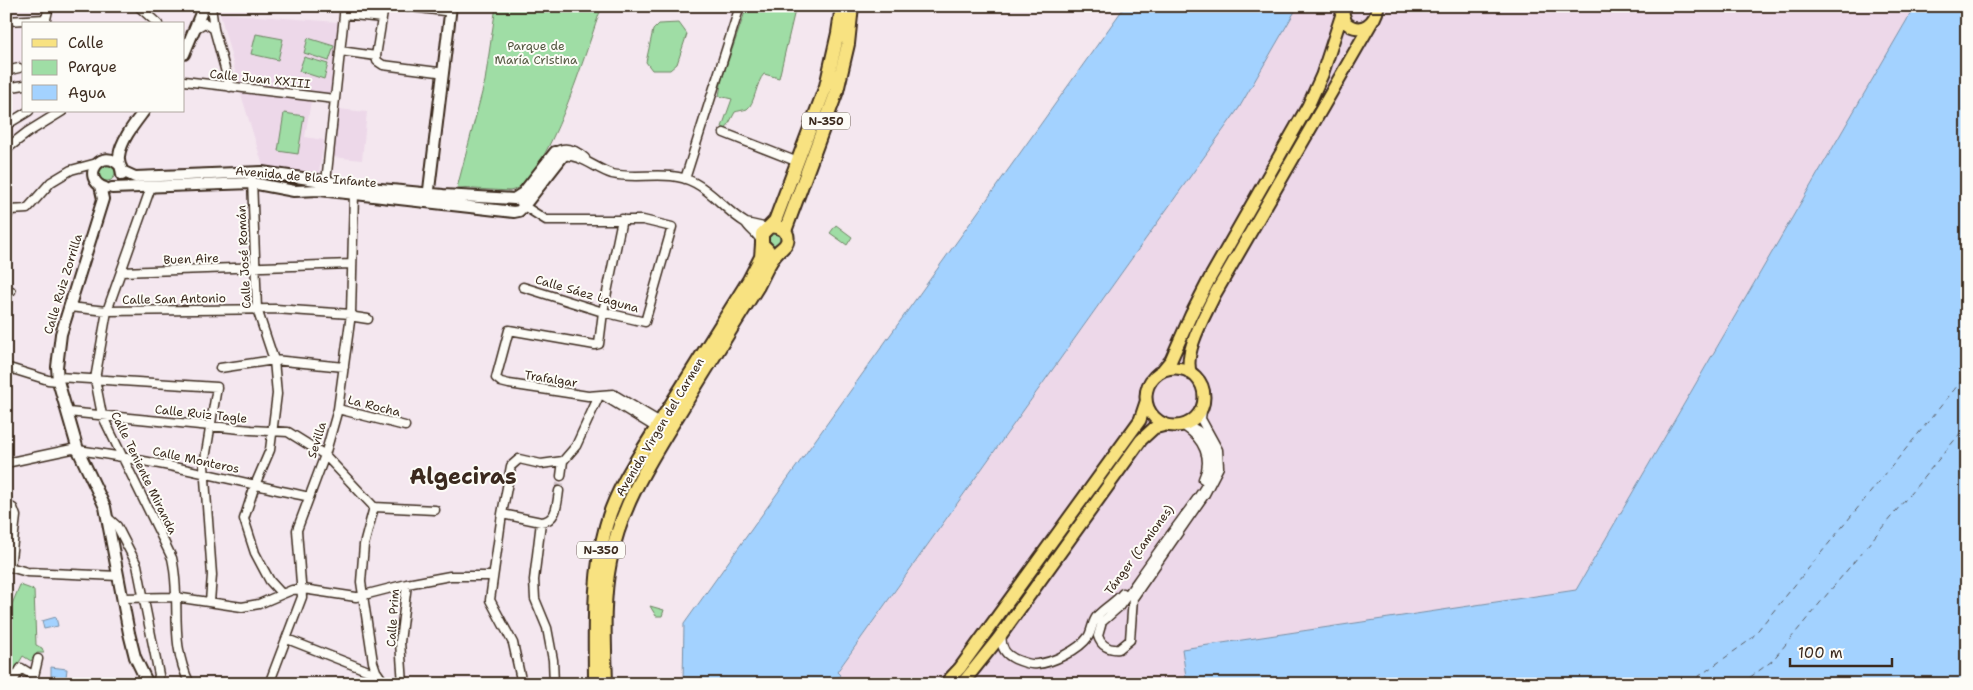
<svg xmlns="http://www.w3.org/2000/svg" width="1973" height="690" font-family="'Shantell Sans',sans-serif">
  <rect width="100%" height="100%" fill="#f4e7ef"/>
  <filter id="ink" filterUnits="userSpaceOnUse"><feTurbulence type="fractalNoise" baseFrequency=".02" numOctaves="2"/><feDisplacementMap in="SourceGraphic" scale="10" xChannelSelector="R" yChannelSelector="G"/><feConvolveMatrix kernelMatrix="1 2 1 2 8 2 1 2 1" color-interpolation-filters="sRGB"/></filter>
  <g filter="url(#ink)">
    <path fill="#edd8e9" d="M1298,6H1915L1576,590L1182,649L1187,684H641L836,680L837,673L1239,108Z
      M220,13L338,22L330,94L238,82Z
      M240,91L311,101L305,137L324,140L319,173L263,166Z
      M338,109L367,112L362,160L333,157Z"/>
    <path fill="#9fdda5" stroke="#6d8462" d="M496,6H602C588,43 548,184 510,191L457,188L485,81Z
      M747,6H796L779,78L764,74C756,82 755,104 747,109C744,110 738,111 735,112L726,129L722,127L732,99L719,96L722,79Z
      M679,23L687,34L677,64L670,70H652L646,62L653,30L659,24Z
      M256,34L283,39L278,60L251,54Z
      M308,38L334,46L329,61L304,53Z
      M304,57L328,64L324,79L299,71Z
      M284,113L304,116L298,154L278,151Z
      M99 173a8 8 0 1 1 16 0a8 8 0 1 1-16 0Z
      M836,225L852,237L847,245L830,233Z
      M768 239a7 7 0 1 1 14 0a7 7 0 1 1-14 0Z
      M20,585L34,590L36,645L42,648L44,653H37L31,661L23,656L6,684V612L12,604Z
      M650,606L664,610L662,616H656Z"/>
    <path fill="#a3d2ff" stroke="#798fa5" d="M1125,6H1298L1239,108L837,672L840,675L836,680L683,682L684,624Z
      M1915,6H1967V684H1187L1182,649L1576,590Z
      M56,617L58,626L44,629L42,621Z
      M51,667L67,669L66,677L51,676Z"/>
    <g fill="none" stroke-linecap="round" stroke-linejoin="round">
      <path stroke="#5a5c62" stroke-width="1" stroke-dasharray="6 5" stroke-linecap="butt" d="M1688,684L1750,640L1967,374
        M1741,684L1772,661L1967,425"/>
      <path stroke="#cfc1c5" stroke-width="8" stroke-dasharray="8 4" stroke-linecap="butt" d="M559,491L561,476"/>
      <defs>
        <path id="minor" d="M138,6L158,24
          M211,6L214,29L230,87
          M403,6L444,11
          M344,14L382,18
          M6,21L46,19L49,6
          M196,28L205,23L214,29
          M340,51L376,56
          M376,56L377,61L383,65L438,72
          M376,56L384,6
          M6,71L19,68
          M184,81L335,99
          M6,88L24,85
          M6,125L29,111
          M724,133L798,162
          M555,152C566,145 576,150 585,158
          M563,156C579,153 596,169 612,174C639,180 670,169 695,183C714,193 727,212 746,223C750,230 757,233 761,241
          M252,179L257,309L274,360L277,394L270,450L255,485L244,519L255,553L264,570L270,581L281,593
          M685,179L740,6
          M326,182L345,6
          M151,187L107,311L95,379L102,415L172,558C182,602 168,641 190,684
          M517,198L524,206L546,220H643L672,227L645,322L603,312L523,287
          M622,219L603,312L599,344L595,345L509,330L496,378L501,382L509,384L588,396L613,394L660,422
          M6,220L10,210L27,209L51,182L71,170L97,163
          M746,223L768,228
          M121,272L352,264
          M6,290L11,291
          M69,307L107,311L275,309L351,314L355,317L368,319
          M6,367L48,380L58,381
          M220,368L274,360L344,367
          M58,377L217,387L204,465L212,575L210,602
          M604,396L660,430
          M338,409L405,426
          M68,412L251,430L288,432L325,455L374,507
          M1185,425C1203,429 1216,448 1213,466C1210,486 1191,506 1180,522C1159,550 1139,579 1119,607L1102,622L1098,636C1101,646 1109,650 1119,649L1130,640L1133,598L1205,494L1219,467L1218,450L1201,419L1202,409
          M1185,427C1203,439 1213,458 1203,479
          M6,463L72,449L78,450C156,461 232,480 309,497
          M561,476L563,461
          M6,505L13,508L16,516L10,567
          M374,507L364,545L361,582L373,662L376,671L385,684
          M374,507L435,510
          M502,514L541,522C557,521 557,504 559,491
          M107,517L117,526L137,565L159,675L157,684
          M541,522L534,580L535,599L547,628L553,660L554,684
          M6,566L27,572L118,576
          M122,598L175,597L242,607L259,604L292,590L303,589L356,597L407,584L450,576H493
          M1002,634C1000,646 1004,654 1015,659C1022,662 1030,665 1037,664C1052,663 1079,650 1088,637C1092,631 1092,622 1097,616C1105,607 1116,602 1123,593
          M287,639L371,672L376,671
          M17,684L13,681L21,668L34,676L38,659
          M269,684L302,597L297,530L325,455L338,409L351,314L354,193
          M403,684L400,642L407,584
          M522,684L513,643L490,600L502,514L511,466L519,459L541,464L563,461L576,446L599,396"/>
        <path id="tertiary" d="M6,149L28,132L62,111"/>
        <path id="secondary" d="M184,54L204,6
          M122,171L135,177L262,172L370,188L443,195L514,199L523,193L555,152
          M122,175C122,169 118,163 119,156C121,140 135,123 144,111
          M100,186L103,199L61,334L57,367L58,381L78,450L105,507L129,633L135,657L148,684
          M105,188C78,178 103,144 121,167
          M112,188L252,183L294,191L320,190L514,212L519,211L524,206L563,156
          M428,198L451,6"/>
        <path id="primary" d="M1342,10L1346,23C1361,35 1376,23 1378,6
          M1146 397a29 29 0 1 1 58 0a29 29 0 1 1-58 0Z
          M1162,371L1171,360L1191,315L1210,278L1308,106L1322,75L1342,14
          M1191,374C1182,353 1206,314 1215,294L1373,20
          M945,684L960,668L1140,420L1146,402
          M962,684L998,639L1141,440L1154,428L1166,425"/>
        <path id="trunk" d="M785,231L837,91L848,44L852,6
          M768,250L762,244V234L775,221L826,86L838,33L842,6
          M595,684C595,631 592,577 606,526C616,488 642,452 662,419C691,373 720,327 749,280L761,257L762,244
          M606,684C605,644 602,602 610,562C620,508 649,462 678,415C704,372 731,329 758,286C764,275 769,260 779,251C782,248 785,247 787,242C790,231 779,225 769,227"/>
      </defs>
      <use href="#minor" stroke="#3b2a1e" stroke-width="11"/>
      <use href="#tertiary" stroke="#3b2a1e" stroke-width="12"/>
      <use href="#secondary" stroke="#3b2a1e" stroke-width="14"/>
      <use href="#primary" stroke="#3b2a1e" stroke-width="15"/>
      <use href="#trunk" stroke="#3b2a1e" stroke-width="16"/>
      <use href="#minor" stroke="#fdfcf7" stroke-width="8"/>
      <use href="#tertiary" stroke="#fdfcf7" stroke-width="9"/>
      <use href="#secondary" stroke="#fdfcf7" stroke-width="10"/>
      <use href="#primary" stroke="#f8e281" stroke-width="11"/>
      <use href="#trunk" stroke="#f8e281" stroke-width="12"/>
    </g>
  </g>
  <g text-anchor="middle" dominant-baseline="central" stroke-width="4" stroke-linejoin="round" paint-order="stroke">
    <g fill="#fdfcf7" stroke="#75695f" stroke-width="1">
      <rect x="802" y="112.5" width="48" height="17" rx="4"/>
      <rect x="577" y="541.5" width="48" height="17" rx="4"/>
    </g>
    <g font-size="11" font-weight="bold" fill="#3b2a1e">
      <text x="826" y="121">N-350</text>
      <text x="601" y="550">N-350</text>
    </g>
    <g font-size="12" fill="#545740" stroke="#fdfcf7">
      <text x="536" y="46">Parque de<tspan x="536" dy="14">María Cristina</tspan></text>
    </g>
    <g font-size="12" fill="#3b2a1e" stroke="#fdfcf7">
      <text transform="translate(260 79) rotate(6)">Calle Juan XXIII</text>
      <text transform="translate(306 177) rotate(5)">Avenida de Blas Infante</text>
      <text transform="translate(244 257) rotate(-93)">Calle José Román</text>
      <text transform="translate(191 259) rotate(-2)">Buen Aire</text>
      <text transform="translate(63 284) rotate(-73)">Calle Ruiz Zorrilla</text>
      <text transform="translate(587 294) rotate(16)">Calle Sáez Laguna</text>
      <text transform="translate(174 299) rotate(-1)">Calle San Antonio</text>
      <text transform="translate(551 379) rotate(9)">Trafalgar</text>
      <text transform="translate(374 406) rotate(14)">La Rocha</text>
      <text transform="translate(201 414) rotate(6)">Calle Ruiz Tagle</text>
      <text transform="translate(660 427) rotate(-59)">Avenida Virgen del Carmen</text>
      <text transform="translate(317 440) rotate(-73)">Sevilla</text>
      <text transform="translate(196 460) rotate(12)">Calle Monteros</text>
      <text transform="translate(144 473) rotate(64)">Calle Teniente Miranda</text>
      <text transform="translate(1139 550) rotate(-54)">Tánger (Camiones)</text>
      <text transform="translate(393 618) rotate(-86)">Calle Prim</text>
    </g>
    <g font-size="22" font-weight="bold" fill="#3b2a1e" stroke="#fdfcf7">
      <text x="463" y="476">Algeciras</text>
    </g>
  </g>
  <rect width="1973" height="690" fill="none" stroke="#fdfcf7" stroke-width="25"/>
  <rect x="12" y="12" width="1948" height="665" fill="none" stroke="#3b2a1e" stroke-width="2" filter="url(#ink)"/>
  <rect x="22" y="22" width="162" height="90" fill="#fdfcf7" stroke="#afa8a0"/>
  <rect x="32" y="39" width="25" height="8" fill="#f8e281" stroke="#afa8a0"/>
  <text x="68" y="48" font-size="15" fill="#3b2a1e">Calle</text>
  <rect x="32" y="60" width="25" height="15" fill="#9fdda5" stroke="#afa8a0"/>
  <text x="68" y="72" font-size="15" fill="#3b2a1e">Parque</text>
  <rect x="32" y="85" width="25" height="15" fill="#a3d2ff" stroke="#afa8a0"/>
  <text x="68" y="98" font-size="15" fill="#3b2a1e">Agua</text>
  <path d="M1790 658v8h102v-8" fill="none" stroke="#3b2a1e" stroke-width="2.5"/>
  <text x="1798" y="658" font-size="15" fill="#3b2a1e" stroke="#fdfcf7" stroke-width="4" paint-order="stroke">100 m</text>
</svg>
